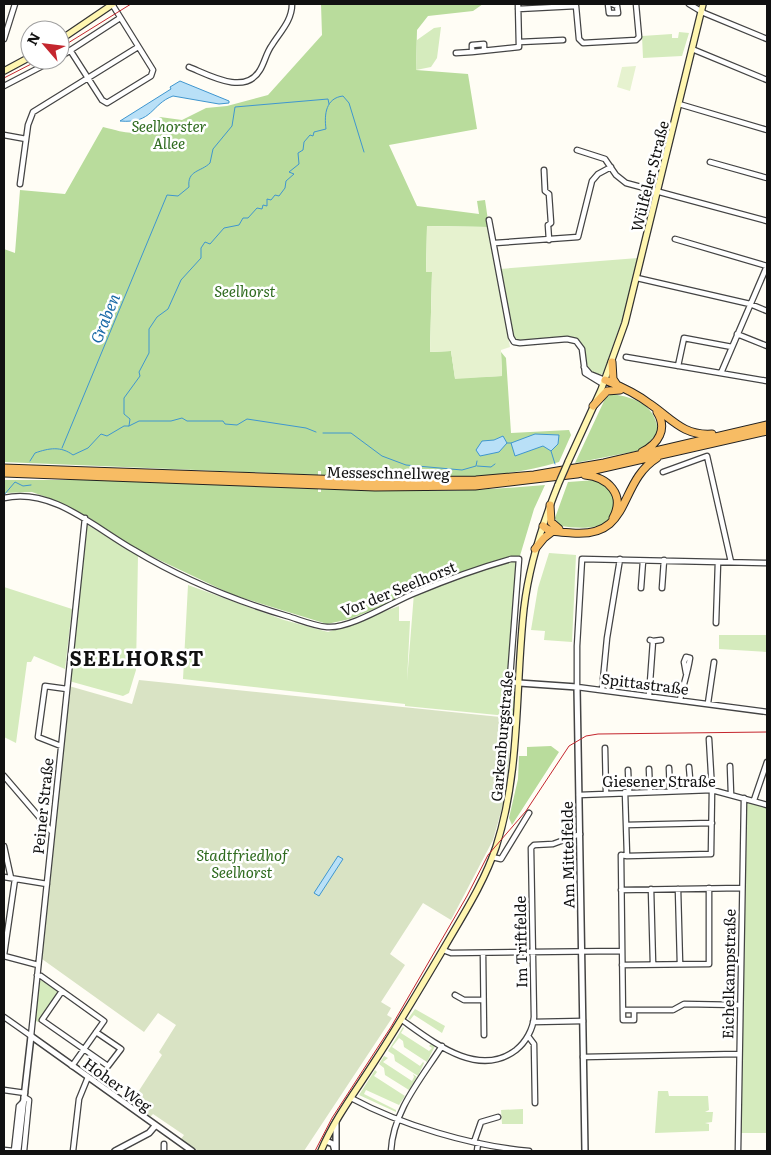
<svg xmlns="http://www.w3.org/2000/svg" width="771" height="1155" font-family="Literata,serif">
  <rect width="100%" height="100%" fill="#fffdf5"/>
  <path fill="#d5ebbd" d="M441,27L437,58L431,67L416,70L417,40L434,28Z
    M679,32L689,33L682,56L643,58L642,36L672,34V38H678Z
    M638,258L623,317L603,374C578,379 594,345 571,338L519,341L512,336L500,269Z
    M86,524L138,555L136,670L129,693L123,696L69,681Z
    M549,553L576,555L572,642L544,640L545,631L531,630L538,588Z
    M519,559L511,680L519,683L517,717L405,706V704L183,679L188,585L284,620L328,632L399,606V621H410L407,681L414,593L504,561Z
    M4,587L72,609L65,669L34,656L31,662H27L16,743L4,737Z
    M719,635H767V652L719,649Z
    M747,801L767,808V1133H741Z
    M39,980L44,981L60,992L39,1022L35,1021Z
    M415,1009L445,1026L442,1033L414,1015L410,1020L408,1019Z
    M403,1027L404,1028L401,1033L429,1051L432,1048L429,1046L431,1044L435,1046L427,1062L404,1047L403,1041L399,1038L392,1047L420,1066L423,1062L424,1063L418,1076L395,1061L394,1055L388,1051Z
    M384,1056L388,1058L383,1062L412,1081L414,1077L413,1074L417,1077L409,1090L385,1075L384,1068L379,1064Z
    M375,1070L377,1072L374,1076L405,1096L399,1105L366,1090L364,1094L396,1110V1112L359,1095Z
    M658,1091H668L669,1096H708L709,1110L705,1112H713L712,1122L705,1123L709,1124V1131L655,1133Z
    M523,1109V1124H502L501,1110Z"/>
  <path fill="#b9dc9c" d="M321,4H483L473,11L428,16L417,30L416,70L468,74L477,129L389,145L417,206L479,214L477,201L485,200L489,227L427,226L426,272H432L430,352L451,351L455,378L502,376L501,352L506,358L511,433L569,430L571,435L559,462C483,485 400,476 321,475V471H318V475L4,462V249L15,253L20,190L65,194L103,127C135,135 134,137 160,117L182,120L206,108L227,106L268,95L322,35Z
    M611,394C635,397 656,405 658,432L642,450L575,463L605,399Z
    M4,480H109L318,489V492H321V489C396,492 470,492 545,485L534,509L519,559L414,593L350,619L327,624L233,595L136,549L88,517L46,497L32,492L4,493Z
    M596,480L612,492C613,497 615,503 614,508C611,533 577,528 560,526L555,518L568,482Z
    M551,746L559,752L512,825L509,818L518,779L519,756H527V747Z"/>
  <path fill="#d9e3c4" d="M139,680L510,718L509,761L504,801L493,840L451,920L423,903L390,954L405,965L381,1002L391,1008L387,1015L392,1018L304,1151H198L181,1139L184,1135L153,1114L150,1117L131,1103L162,1055L159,1052L176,1025L158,1013L144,1032L42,959L69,686L132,704Z"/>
  <path fill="#e6f2cf" d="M636,66L630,91L617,87L622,67Z
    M427,226L489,227L510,347L501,350L502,376L455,379L451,351L430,352L432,272H426Z"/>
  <path fill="#b9e0f7" stroke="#3f96cf" d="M180,81L229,101V103L219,104L173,96C151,104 153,124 120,121L171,89L170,87Z
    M535,434L559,435L558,444L551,451L543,446L515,456L511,443Z
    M503,436L507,443L499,452L480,456L476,450L482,441L494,440Z
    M338,856L343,859L319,896L314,893Z"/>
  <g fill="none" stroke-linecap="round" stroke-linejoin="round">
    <path stroke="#3f96cf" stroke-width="1" d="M129,426L139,421H171L182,418L187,421H223L225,424L237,425L247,419L306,428L316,432
      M323,433H351L382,456L406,465L462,470L476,466L477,461
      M507,443H511
      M62,448L167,195L178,196L189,187C187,170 201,172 210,163L213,149L232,126L235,107L328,99L329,104
      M551,451L555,464
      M30,461L35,453C49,448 61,446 73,455L88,448L101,434L107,436L124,426H129L130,419L124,414V398L140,376L139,372L149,353V329L157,317L168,309L181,280L201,258V248L205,242L210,244L224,228L239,225L243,218H248L257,208L262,209L263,205L267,206V199L271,200L275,195L279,196L285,188L286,181L294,174L289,172L299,164L298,153L303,150L304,142L310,135L313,136L314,132L326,129C324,114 326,98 343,96L349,103L364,152
      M477,466L491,467L495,464
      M4,495L15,482L23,486L31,485"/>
    <defs>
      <path id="minor" d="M608,4L609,13H618L617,6L612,4
        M689,4L704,13L767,39
        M518,9L576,6L579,39L583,43L636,40L639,37L636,4
        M4,39L15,4
        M520,42L563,40
        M692,49L767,80
        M70,50L102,100L107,103L151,76L153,70L112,4
        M484,50V44L472,45V52L519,47L518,4
        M456,53L472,52
        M60,57L120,18
        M189,67C209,75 245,96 260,70C265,62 266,53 272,45C280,32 292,21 292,4
        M4,86L54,60
        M679,104L767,130
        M4,135L26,139
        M577,150L605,159L616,175L626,183L767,221
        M710,162L767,178
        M544,170L545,191L549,194L551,223L548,225L549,240
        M20,184L28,125L33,112L138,47
        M489,220L511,337L514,342L520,343L567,339L576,341L582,349L585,373L603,384
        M675,239L767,266
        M495,243L578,237L592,181L598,174L611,167
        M637,278L750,304L767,311
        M737,334L767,346
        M626,357L767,381
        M678,366L684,338L732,347
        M584,367L590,374L605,380
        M721,373L767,266
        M663,472L707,456L731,562
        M4,498C52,487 95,528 134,550C182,579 233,600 287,616C300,620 314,626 327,627C351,629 392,602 415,593C446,580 479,568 511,559H519L510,678L512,682L519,683
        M767,563L582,559L577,646V687L767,712
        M641,588L643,561
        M662,588L664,560
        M716,623L718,562
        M653,641L661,640
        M602,690L607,638L620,559
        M649,696L653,641L650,640
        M680,700C683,686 688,672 690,658L686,657L684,662L686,673
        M708,703L714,662
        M61,746L38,737L45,686L67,689
        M605,748L606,793
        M730,766L731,794
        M689,767L691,790
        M669,768L670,791
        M649,769L650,792
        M628,770L629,792
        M4,776L52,832
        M625,792L627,856L621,855L623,1020H634V1010
        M579,795L712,790L767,805
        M754,800L767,762
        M626,825L712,823
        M4,846L11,878
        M627,856L711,854L712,790L709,739
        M492,857L501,859L529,813
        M4,877L47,884
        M651,889L653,964
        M678,889L680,964
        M621,890L742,888
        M443,950L451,953L621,951
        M483,953L484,1035
        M4,955L15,879
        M4,956L38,965
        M622,965L709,964V888
        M37,975L41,976L104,1021L72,1066
        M62,991L42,1020L108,1066L121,1049L96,1032
        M455,995L464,1000H482
        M623,1010H673L684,1004L739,1005
        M4,1017L31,1036
        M402,1020C433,1042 478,1079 516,1050C526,1042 533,1029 534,1017L531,848L534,845L553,844L580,834
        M533,1022L583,1021
        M31,1036L85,518
        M528,1036L534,1044L535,1103
        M583,1057L738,1054
        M4,1090L25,1093
        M351,1098C401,1125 472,1146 529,1151
        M474,1142L481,1122L498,1117
        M4,1150L14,1151
        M14,1151L19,1106L24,1101
        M24,1151L29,1100L24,1097
        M73,1151L79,1099L88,1077
        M164,1151V1144
        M391,1151C393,1111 421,1079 442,1046
        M477,1151L478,1143
        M738,1151L744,798"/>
      <path id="tertiary" d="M519,683L577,687L585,1151
        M31,1036L192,1151
        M336,1122V1151
        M326,1141L333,1144L335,1151
        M18,1151L31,1036
        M115,1151L149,1133L155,1126"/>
      <path id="secondary" d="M60,40L113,4
        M4,71L30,57
        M568,462L601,390L625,323L703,4
        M321,1151C334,1120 355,1092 373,1064C398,1026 421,987 444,948C463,915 484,883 496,847C521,770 515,688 524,608C529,565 542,525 558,485"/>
      <path id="trunk" d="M612,362L613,379L617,385
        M605,380C620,386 637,394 650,404C672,419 683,436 712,434
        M593,406L607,391L620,390
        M642,452C658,444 668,429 657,412
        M4,468L375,481L476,480L534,475L604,463L767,425
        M4,473L375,487L475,486L577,474L767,431
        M585,475C607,477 626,494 613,518
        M550,505L551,522L559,529
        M543,526C550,533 562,532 572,533C633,538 617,483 657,458
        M535,549L544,538L553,531"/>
    </defs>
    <use href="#minor" stroke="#444" stroke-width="7"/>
    <use href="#tertiary" stroke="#444" stroke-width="8"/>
    <use href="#secondary" stroke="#333" stroke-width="8"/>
    <use href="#trunk" stroke="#222" stroke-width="9"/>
    <use href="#minor" stroke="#fff" stroke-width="4.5"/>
    <use href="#tertiary" stroke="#fff" stroke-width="5"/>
    <use href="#secondary" stroke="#fff6b0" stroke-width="5.5"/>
    <use href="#trunk" stroke="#f7bc64" stroke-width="7"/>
    <path stroke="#c4262e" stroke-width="1" d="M60,48L131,4
      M4,78L39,60
      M315,1151L332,1118L391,1027L467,896L488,855L526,811L569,746L586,736L598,734L767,732"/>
    <defs>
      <path id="secondary-bridge" d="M558,485L568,462"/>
    </defs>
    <use href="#secondary-bridge" stroke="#333" stroke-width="8" stroke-linecap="butt"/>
    <use href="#secondary-bridge" stroke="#fff6b0" stroke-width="5.5"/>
  </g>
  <g text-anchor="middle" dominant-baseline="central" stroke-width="5" stroke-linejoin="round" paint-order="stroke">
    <g font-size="15" font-style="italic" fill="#2f6b1f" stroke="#fff">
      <text x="169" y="125">Seelhorster<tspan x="169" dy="17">Allee</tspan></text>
      <text x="245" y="290">Seelhorst</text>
      <text x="242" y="854">Stadtfriedhof<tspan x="242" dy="17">Seelhorst</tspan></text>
    </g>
    <g font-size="15" fill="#111" stroke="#fff">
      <text transform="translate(649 176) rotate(-76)">Wülfeler Straße</text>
      <text transform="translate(388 472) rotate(1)">Messeschnellweg</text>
      <text transform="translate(398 588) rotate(-22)">Vor der Seelhorst</text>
      <text transform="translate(645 683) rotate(7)">Spittastraße</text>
      <text transform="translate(501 736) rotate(-85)">Garkenburgstraße</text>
      <text x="659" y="780">Giesener Straße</text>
      <text transform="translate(42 806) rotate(-84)">Peiner Straße</text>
      <text transform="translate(567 855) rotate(-91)">Am Mittelfelde</text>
      <text transform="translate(520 942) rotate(-91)">Im Triftfelde</text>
      <text transform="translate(728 974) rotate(-89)">Eichelkampstraße</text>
      <text transform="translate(118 1084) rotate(36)">Hoher Weg</text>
    </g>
    <g font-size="16" font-style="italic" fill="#1768a6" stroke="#fff">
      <text transform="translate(104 318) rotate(-68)">Graben</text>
    </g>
    <g font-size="20" font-weight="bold" letter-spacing="1" fill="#111" stroke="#fff">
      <text x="137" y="657">SEELHORST</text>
    </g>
  </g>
  <rect width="771" height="1155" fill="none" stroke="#111111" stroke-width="10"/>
  <g transform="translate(45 45) rotate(298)"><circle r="24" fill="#ffffff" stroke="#a0a0a0"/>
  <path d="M0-4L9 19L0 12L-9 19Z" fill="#c4262e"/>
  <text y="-8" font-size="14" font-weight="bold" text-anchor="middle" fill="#111111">N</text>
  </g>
</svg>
